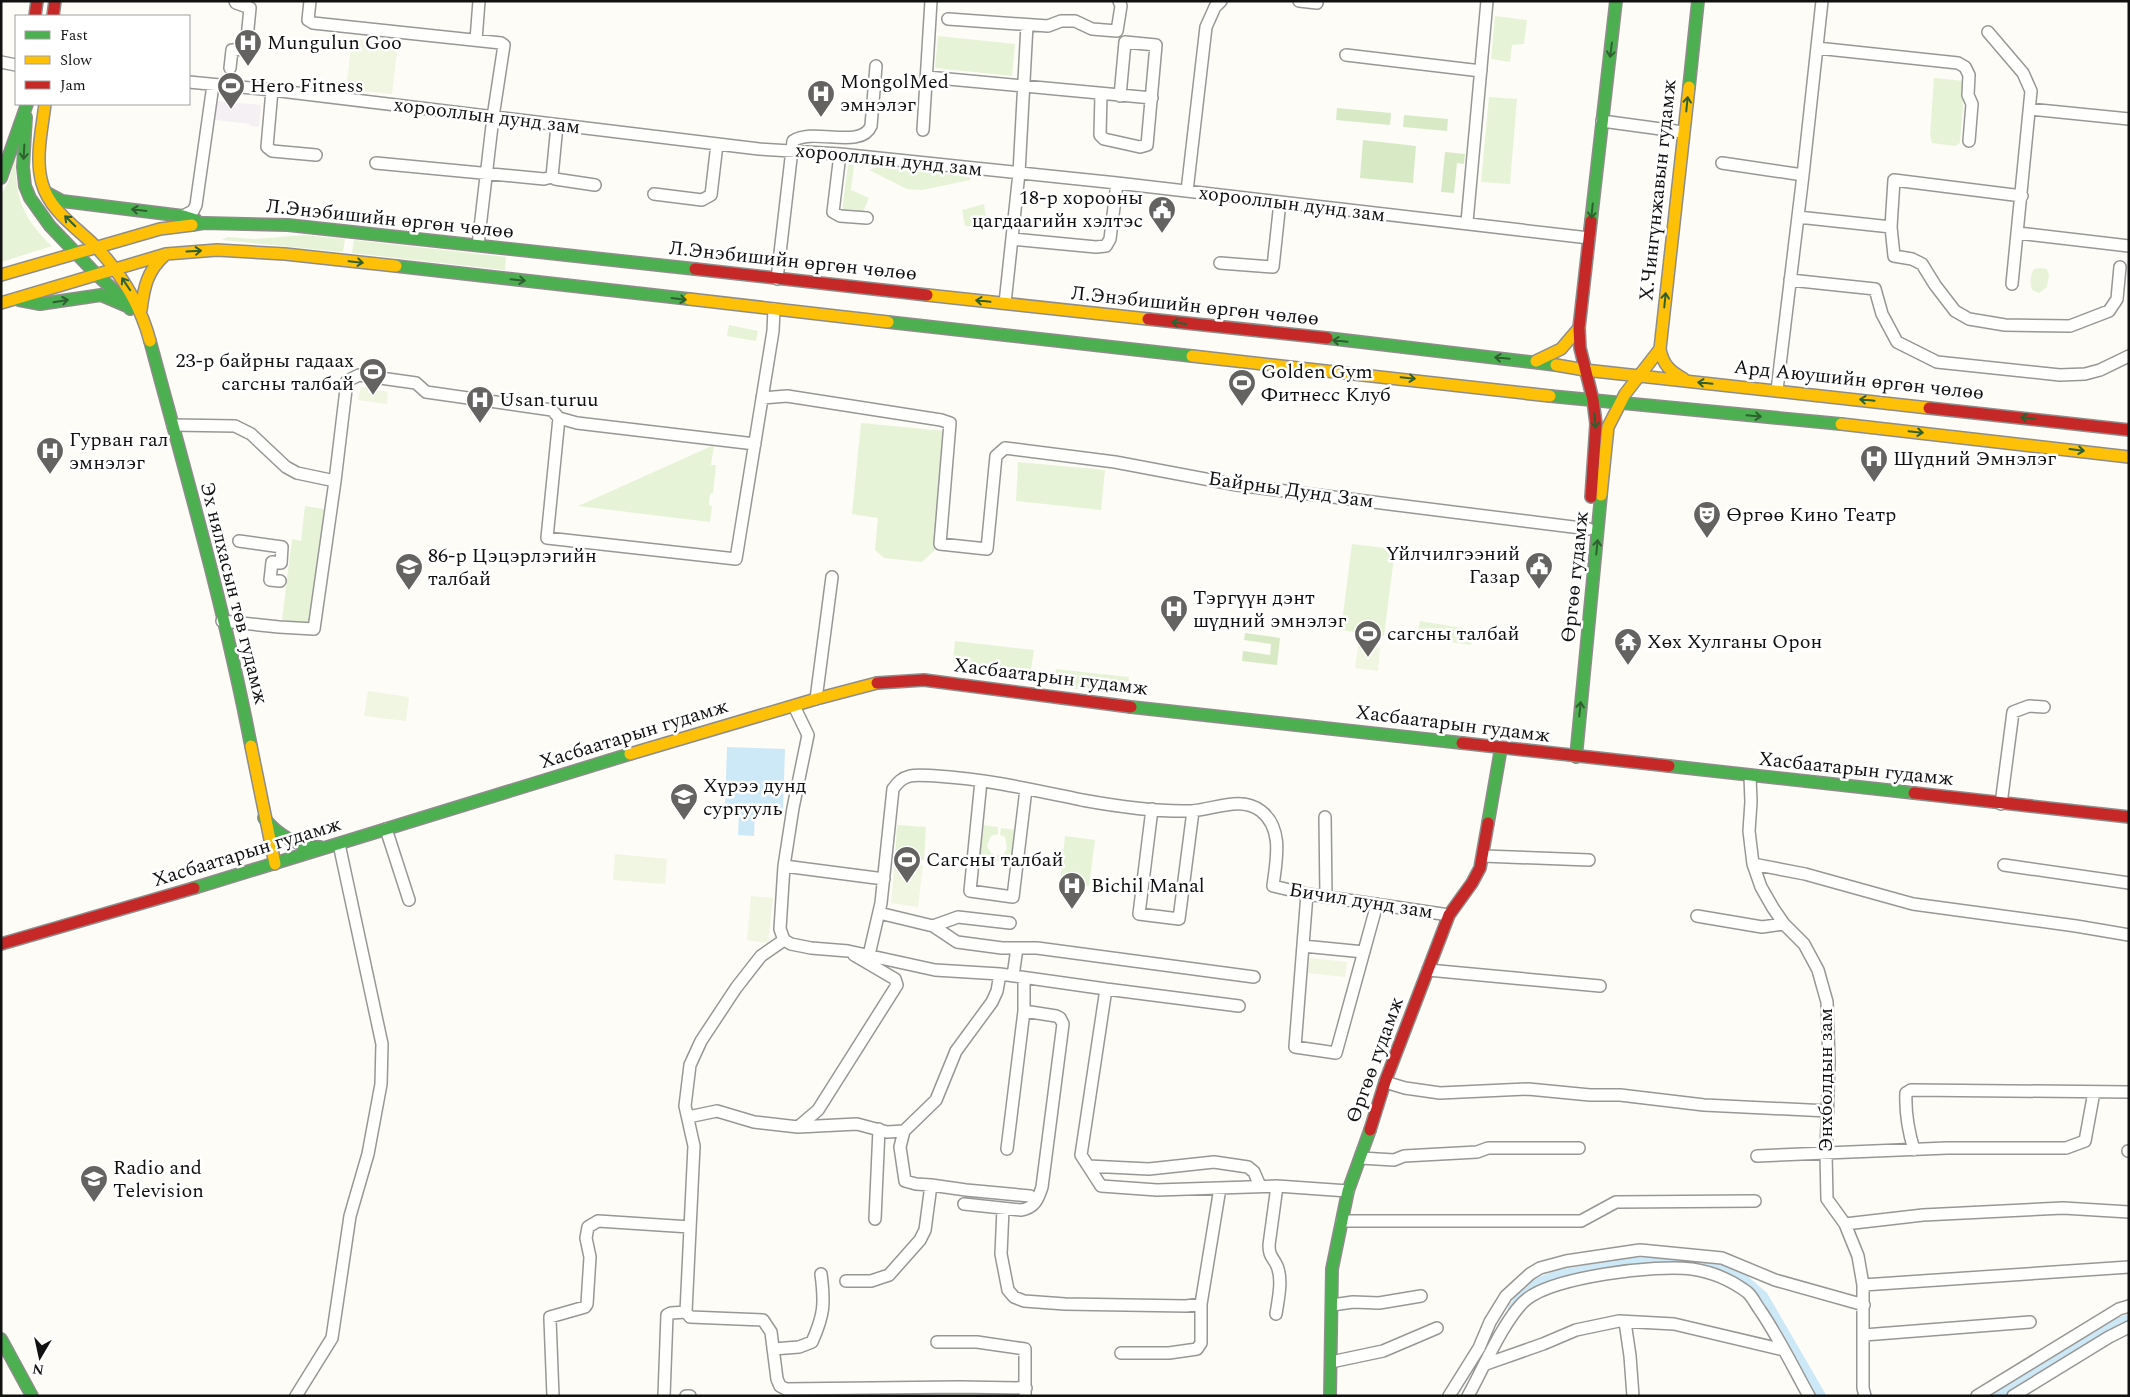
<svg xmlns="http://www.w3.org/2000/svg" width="2130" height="1397" font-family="Spectral,serif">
  <rect width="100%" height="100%" fill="#fdfcf7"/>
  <path fill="#f5f0f3" d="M217,101L261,105L259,127L250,126V124L215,120Z"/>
  <path fill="#e7f3d7" d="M1495,16L1527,20L1524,44L1512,45L1510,62L1491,59Z
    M938,36L1015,44L1012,76L935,68Z
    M1934,78L1965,81L1960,143L1955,146L1932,143L1930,135Z
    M1489,97L1517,99L1510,184L1481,182Z
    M16,155C14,195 22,218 52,246L1,262V194L8,183Z
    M848,165H854L851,190L869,198L862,214L842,212Z
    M877,167L970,177V180L922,190L907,189L869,170Z
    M984,204L986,219L984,220L983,227L965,226L962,210Z
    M304,235L345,239L343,252L222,240L227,237L255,239Z
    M354,240L506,257L505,270L352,253Z
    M2039,268L2047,269L2049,275L2047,287L2039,293L2032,290C2030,284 2030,275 2034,269Z
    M729,325L758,331L756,341L727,336Z
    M861,423L944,431L935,550L922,562L884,558L875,550L878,518L852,514Z
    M714,445L711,465H716L713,493L710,494L709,505L712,506L710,522L578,506Z
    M1018,462L1105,470L1101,510L1016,501Z
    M305,506L324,509L311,619L305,623L282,620L292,539L301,541Z
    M1352,544L1395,549L1384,636L1341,630Z
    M1420,621L1474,630L1471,645L1417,637Z
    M955,641L1034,650L1031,670L953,661Z
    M1056,669L1129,677L1127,695L1054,686Z
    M897,825L926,827L924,860L895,859Z
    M982,825L998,827V834L991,836L987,846L991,853L994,854L993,862L977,861Z
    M1001,828L1017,830L1012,866L996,861L997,855L1004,854L1007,848L1005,837L1000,835Z
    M1065,836L1095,840L1089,886L1060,882Z"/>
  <path fill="#d8eac5" d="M1337,108L1391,113L1390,125L1336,120Z
    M1404,115L1448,119L1447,131L1403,127Z
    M1363,140L1416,146L1413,183L1360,178Z
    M1445,152L1465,154L1464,164L1457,163L1454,193L1441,192Z
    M1245,633L1280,638L1277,665L1242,661L1243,651L1270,655L1271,644L1244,640Z"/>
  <path fill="#f0f6e1" d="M352,39L398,44L392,94L346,89Z
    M361,387L388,392L387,404L358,400Z
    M1358,646L1380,648L1378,671L1355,668Z
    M368,691L409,697L406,721L364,716Z
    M615,854L667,859L665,884L613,880Z
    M895,862L923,865L918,907L891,903Z
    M751,896L773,898L768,943L747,940Z
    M1310,958L1347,962L1345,977L1308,973Z"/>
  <path fill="#cde8f7" d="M727,747L785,749L783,811L755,810L754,836L738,835L739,811L725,810Z"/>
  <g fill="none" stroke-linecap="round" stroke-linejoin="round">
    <path stroke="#cde8f7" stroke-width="10" d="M1513,1308L1529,1287L1554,1276L1627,1263L1685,1261L1734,1271L1763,1296L1821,1396
      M1998,1396L2107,1327L2129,1319"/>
    <defs>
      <path id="street" d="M310,1L308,20L313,23L501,43L504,45L493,117L478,245
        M1299,1L1317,3
        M948,19L1048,26L1061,21H1075L1092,29L1117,31L1121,6L1119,1
        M1988,32L2023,73L2031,91L2012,284
        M476,40L479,1
        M1817,48L1958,63L1965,67L1969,75L1968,95L1972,104L1969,141
        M1346,55L1481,71
        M1,62L16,65
        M230,68L232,50L246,49L250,8L236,3L235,1
        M927,77L1152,98
        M189,82L272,90L759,149L840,154L1117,183L1589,238
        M272,90L267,147L272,151L316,155
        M1101,94L1100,135L1104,139L1140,147L1147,145L1156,45L1125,42L1120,96
        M2030,109L2129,119
        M1602,121L1683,132
        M557,125L552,177L555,179L595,185
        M923,130L931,1
        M840,154L833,212L840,216L867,218
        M376,163L544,179L552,177
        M1722,163L1803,175
        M1187,191L1206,27L1215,7L1221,1
        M654,194L702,200L711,195L717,144
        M2022,196L1894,180L1891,227L1894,256L1912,259L1922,264L1935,285L1955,311L1969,319L2005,325L2070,326L2109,311L2117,299L2120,267
        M183,216L193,211L196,205L213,85
        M1798,217L1891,227
        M1467,222L1487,1
        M2018,233L2129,246
        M1012,239L1096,247L1106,246L1110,239L1117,183
        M1220,263L1273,267L1280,202
        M777,279L793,141C813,127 861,150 871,126L876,66
        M1790,280L1875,289L1882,314L1897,342L1937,362L2060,375L2085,374L2100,370L2129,356
        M1005,303L1019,173L1027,25
        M1777,390L1803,175L1822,1
        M762,398L787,396L941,420L950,423L940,544L987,549L996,456L1005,448L1115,462L1237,485L1589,529
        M559,418L547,538L736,559L773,331L774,309
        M173,425L235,426L251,434L286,467L297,473L335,481L347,381L359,375L416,383L426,392L552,410L559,418L577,423L755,444
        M239,541L282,547L281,563L272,562L270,580L280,581
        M222,621L279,627L314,629L335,481
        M816,699L832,577
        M794,706L808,735L793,808L784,866L780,929L784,940L791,944L811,948L848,951L935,970L1000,974L1106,989L1081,1155L1101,1186L1157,1190L1277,1186L1348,1191
        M1750,776L1751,802L1749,831L1753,864L1761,887L1773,908L1784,924L1804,944L1818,970L1827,1002L1829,1062L1826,1154L1827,1199L1845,1224L1858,1256L1863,1285V1388L1865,1396
        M981,781L970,891L1013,897L1026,789
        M2001,804L2013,712L2029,706L2044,707
        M1152,809L1139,914L1179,919L1193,811
        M1325,817L1326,897
        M386,829L409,900
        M1483,856L1589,860
        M1753,864L1805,874L1913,904L2076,926L2129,935
        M2004,865L2129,883
        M784,866L884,879
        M1307,894L1295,1047L1336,1053L1377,904
        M879,913L933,926L957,942L1002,948H1037L1254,977
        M1697,916L1762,927L1784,924
        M933,926L958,917L1010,923
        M784,940L761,956L736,988L701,1041L690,1065L685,1106L694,1146L686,1312L690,1317L763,1320L771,1332L777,1379L780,1386L786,1389L959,1387L1026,1388
        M1303,946L1364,952
        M869,955L881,903L893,789C898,782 902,778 910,776C918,774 929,776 937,776C986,779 1034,790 1082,800C1115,806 1158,812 1191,811C1213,810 1241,795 1261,811C1284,829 1276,861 1273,886L1307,894L1449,915
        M1428,970L1600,986
        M1013,976L1017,948
        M1106,989L1239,1006
        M1385,1082L1405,1088L1440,1093L1528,1089L1590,1095H1620L1704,1105L1828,1111
        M688,1117L717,1111L754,1122L798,1127L857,1124L887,1132L904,1131
        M798,1127L818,1110L897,985L895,979L854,955
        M1007,1149L1024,1011V978
        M1914,1150C1908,1130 1905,1114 1906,1093L1911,1090L2129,1092
        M2128,1151H2129
        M1757,1156L1947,1148H2066L2085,1141L2094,1092
        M1361,1158L1394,1160L1404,1156L1477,1152L1488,1148H1579
        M1088,1166L1149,1169L1214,1162L1248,1167L1254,1172L1260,1186
        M931,1185L966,1190L1030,1196
        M964,1204L1021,1210C1034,1208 1038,1200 1042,1187L1063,1024L1060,1018L1056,1016L1024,1011
        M1003,1209L1001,1254L1008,1290L1014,1297L1024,1301L1065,1304L1186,1306L1201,1304L1220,1188
        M875,1219L879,1129
        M1342,1221H1581L1616,1202L1755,1201
        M1845,1224L1923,1215L2063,1208L2129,1212
        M846,1281H871L889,1275L920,1240L925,1230L931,1185L916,1184L905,1181L900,1147L904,1131L936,1100L956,1051L992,1002L997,991L1000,974
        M1863,1285L2129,1267
        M1332,1305L1353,1302L1379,1303L1421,1296
        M1276,1314C1278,1300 1283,1280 1277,1266C1273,1257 1269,1257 1269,1245L1277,1186
        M1625,1322L1630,1356L1633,1396
        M1864,1335L2030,1322
        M937,1342H977L1025,1349V1394
        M773,1349L799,1347L812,1342C824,1315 825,1304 821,1274
        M1121,1353H1169L1197,1349L1201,1343V1304
        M1331,1362L1383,1351L1437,1328
        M1486,1364L1543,1344L1576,1330L1619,1321L1674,1324L1784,1350
        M296,1396L332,1338L350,1216L368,1154L381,1084L382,1044L339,844
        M553,1396L550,1319V1317L585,1307L587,1304L590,1257L586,1238L588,1227L598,1221L690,1227
        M664,1396L667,1315L671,1313L686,1312
        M686,1396H690
        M1449,1396L1479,1348L1490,1322L1506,1296L1530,1274L1540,1268L1566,1261L1640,1250L1722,1258L1775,1280L1864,1305
        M1468,1396C1482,1371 1506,1315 1527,1299C1555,1277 1656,1264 1692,1269C1712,1272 1731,1280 1747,1292C1753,1297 1756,1305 1760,1310C1779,1338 1793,1367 1809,1396
        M1977,1396L2119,1309L2129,1306
        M2013,1396L2109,1337L2129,1327"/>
      <path id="fast" d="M1689,87L1698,1
        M26,117L23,167L25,186L30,198L50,226L96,274L118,294L130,309
        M1,178L27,104
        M47,193L62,201L183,216L196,220
        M1591,221L1616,1
        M192,225L204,223L288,225L695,269
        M396,266L689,299
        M19,300L40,304L101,295L129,307
        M888,322L1192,356
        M1327,338L1556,365
        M150,341C186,475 225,610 251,746
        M1550,396L1841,424
        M1131,707L1462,743
        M1576,757L1601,495
        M1669,766L1914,793
        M264,818C279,836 296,846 320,847
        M1488,823L1501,748
        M194,888L630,754
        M1,1339L32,1396
        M1330,1396L1332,1269L1348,1191L1370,1130"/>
      <path id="slow" d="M45,104C42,129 35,158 42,183C50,212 79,229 98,249C122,275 141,307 150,341
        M1,275L160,229L192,225
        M927,295L1148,319
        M689,299L888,322
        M1,303L166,254L217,250L285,254L396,266
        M141,310C144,287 147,271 165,255
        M1660,349C1663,365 1670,371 1684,379
        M1192,356L1550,396
        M1536,361L1561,349L1579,328
        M1556,365L1585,370L1929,408
        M1841,424L2129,457
        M1601,495L1608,427L1625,394L1660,349L1689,87
        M251,746L275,864
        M630,754L816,699L877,683"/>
      <path id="jam" d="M35,16L37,1
        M53,16L55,1
        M695,269L927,295
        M1148,319L1327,338
        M1929,408L2129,430
        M1591,497L1596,424L1593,400L1580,348L1579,328L1591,221
        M877,683L924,680L1131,707
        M1462,743L1669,766
        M1914,793L2129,817
        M1,944L194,888
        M1370,1130L1385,1082L1449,915L1472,883L1480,868L1488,823"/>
    </defs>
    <use href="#street" stroke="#979795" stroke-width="14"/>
    <use href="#fast" stroke="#8e8d8b" stroke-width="14"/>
    <use href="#slow" stroke="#8e8d8b" stroke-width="14"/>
    <use href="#jam" stroke="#8e8d8b" stroke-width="14"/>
    <use href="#street" stroke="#fffffe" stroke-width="11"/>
    <use href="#fast" stroke="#4caf50" stroke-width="11"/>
    <use href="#slow" stroke="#ffc107" stroke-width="11"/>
    <use href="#jam" stroke="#c62828" stroke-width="11"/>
  </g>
  <defs><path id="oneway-shaft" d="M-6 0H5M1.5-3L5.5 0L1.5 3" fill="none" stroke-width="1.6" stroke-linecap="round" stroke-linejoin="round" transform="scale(1.25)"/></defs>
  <g stroke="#2e6030">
    <use href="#oneway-shaft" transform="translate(1611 50) rotate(97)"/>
    <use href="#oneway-shaft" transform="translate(1687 104) rotate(-84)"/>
    <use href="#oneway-shaft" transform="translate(24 152) rotate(93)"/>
    <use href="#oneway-shaft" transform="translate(139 210) rotate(-173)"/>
    <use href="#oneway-shaft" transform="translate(1592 211) rotate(96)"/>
    <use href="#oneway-shaft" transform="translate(70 221) rotate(-135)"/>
    <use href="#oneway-shaft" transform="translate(194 251) rotate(-3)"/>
    <use href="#oneway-shaft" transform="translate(356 262) rotate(6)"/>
    <use href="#oneway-shaft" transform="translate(518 280) rotate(6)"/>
    <use href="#oneway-shaft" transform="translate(126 284) rotate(-124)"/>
    <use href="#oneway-shaft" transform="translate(679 299) rotate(7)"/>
    <use href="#oneway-shaft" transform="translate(1665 300) rotate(-84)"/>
    <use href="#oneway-shaft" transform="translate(61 301) rotate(-9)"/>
    <use href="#oneway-shaft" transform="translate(983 301) rotate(-174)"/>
    <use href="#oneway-shaft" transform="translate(1179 323) rotate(-173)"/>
    <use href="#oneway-shaft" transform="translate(1340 341) rotate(-174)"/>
    <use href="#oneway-shaft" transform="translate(1502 358) rotate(-174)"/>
    <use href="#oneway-shaft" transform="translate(1408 378) rotate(6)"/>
    <use href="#oneway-shaft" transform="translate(1705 383) rotate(-174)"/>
    <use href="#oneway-shaft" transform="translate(1867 400) rotate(-174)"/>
    <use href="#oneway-shaft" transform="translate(1754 416) rotate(5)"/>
    <use href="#oneway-shaft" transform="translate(2028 418) rotate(-173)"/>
    <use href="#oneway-shaft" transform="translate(1595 421) rotate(86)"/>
    <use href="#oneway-shaft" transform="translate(1916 432) rotate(6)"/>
    <use href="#oneway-shaft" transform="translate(2077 450) rotate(7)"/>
    <use href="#oneway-shaft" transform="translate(1597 547) rotate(-84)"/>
    <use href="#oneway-shaft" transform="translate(1580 709) rotate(-84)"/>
  </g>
  <defs>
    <symbol id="hospital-pin" viewBox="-11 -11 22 30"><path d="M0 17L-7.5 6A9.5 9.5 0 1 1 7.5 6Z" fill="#646362" stroke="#fff"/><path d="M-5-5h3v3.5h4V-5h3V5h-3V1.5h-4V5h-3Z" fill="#fff"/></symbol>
    <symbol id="stadium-pin" viewBox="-11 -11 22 30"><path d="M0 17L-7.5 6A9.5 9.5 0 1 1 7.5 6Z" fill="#646362" stroke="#fff"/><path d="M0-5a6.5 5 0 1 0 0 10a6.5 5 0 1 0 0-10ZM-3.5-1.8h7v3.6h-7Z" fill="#fff"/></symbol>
    <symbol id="civic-pin" viewBox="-11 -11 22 30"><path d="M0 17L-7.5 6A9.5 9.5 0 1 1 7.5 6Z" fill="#646362" stroke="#fff"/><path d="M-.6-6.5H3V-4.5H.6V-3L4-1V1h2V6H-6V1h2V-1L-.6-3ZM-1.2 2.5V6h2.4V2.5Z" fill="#fff"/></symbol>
    <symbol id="theatre-pin" viewBox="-11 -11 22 30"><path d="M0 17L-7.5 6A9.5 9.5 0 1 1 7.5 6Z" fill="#646362" stroke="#fff"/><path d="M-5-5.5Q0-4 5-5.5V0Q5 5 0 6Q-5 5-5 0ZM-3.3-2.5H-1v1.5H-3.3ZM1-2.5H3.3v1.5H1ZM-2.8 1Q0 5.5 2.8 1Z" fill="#fff"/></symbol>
    <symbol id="school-pin" viewBox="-11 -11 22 30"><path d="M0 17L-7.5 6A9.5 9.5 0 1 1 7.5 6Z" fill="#646362" stroke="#fff"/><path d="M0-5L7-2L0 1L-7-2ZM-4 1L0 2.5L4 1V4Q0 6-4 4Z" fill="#fff"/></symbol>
    <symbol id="temple-pin" viewBox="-11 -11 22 30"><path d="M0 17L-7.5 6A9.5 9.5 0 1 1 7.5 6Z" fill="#646362" stroke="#fff"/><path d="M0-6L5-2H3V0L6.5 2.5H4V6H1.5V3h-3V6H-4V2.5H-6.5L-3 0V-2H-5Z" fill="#fff"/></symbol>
    <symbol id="university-pin" viewBox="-11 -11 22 30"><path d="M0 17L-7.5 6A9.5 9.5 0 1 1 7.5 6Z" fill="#646362" stroke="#fff"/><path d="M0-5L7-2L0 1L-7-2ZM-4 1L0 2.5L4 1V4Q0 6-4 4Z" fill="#fff"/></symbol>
  </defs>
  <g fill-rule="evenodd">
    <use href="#hospital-pin" x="232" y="27" width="32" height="43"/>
    <use href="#stadium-pin" x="215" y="70" width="32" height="43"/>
    <use href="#hospital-pin" x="805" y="78" width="32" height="43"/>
    <use href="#civic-pin" x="1146" y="194" width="32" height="43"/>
    <use href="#stadium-pin" x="357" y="356" width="32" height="43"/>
    <use href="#stadium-pin" x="1226" y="367" width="32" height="43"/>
    <use href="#hospital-pin" x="464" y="384" width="32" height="43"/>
    <use href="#hospital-pin" x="34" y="435" width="32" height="43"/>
    <use href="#hospital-pin" x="1858" y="443" width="32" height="43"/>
    <use href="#theatre-pin" x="1691" y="499" width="32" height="43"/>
    <use href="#civic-pin" x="1523" y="550" width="32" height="43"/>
    <use href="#school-pin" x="393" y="551" width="32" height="43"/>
    <use href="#hospital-pin" x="1158" y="593" width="32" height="43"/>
    <use href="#stadium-pin" x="1352" y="618" width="32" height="43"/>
    <use href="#temple-pin" x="1612" y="626" width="32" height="43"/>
    <use href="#university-pin" x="668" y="781" width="32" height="43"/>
    <use href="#stadium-pin" x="891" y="844" width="32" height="43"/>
    <use href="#hospital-pin" x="1056" y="870" width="32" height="43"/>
    <use href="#university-pin" x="78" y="1163" width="32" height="43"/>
  </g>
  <g text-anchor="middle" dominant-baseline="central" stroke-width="5" stroke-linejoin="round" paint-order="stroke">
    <g font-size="20" fill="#111" stroke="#fff" text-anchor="start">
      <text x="267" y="43">Mungulun Goo</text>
      <text x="840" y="82">MongolMed<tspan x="840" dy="23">эмнэлэг</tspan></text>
      <text x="250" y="86">Hero Fitness</text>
      <text x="1143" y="198" text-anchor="end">18-р хорооны<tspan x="1143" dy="23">цагдаагийн хэлтэс</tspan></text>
      <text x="354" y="361" text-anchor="end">23-р байрны гадаах<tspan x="354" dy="23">сагсны талбай</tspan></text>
      <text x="1261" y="372">Golden Gym<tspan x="1261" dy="23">Фитнесс Клуб</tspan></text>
      <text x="499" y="400">Usan turuu</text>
      <text x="69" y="440">Гурван гал<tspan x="69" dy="23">эмнэлэг</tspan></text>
      <text x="1893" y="459">Шүдний Эмнэлэг</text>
      <text x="1726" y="515">Өргөө Кино Театр</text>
      <text x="1520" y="554" text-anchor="end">Үйлчилгээний<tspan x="1520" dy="23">Газар</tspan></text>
      <text x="428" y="556">86-р Цэцэрлэгийн<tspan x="428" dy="23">талбай</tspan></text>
      <text x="1193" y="598">Тэргүүн дэнт<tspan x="1193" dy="23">шүдний эмнэлэг</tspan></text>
      <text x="1387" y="634">сагсны талбай</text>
      <text x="1647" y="642">Хөх Хулганы Орон</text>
      <text x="703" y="786">Хүрээ дунд<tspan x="703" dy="23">сургууль</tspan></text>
      <text x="926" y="860">Сагсны талбай</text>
      <text x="1091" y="886">Bichil Manal</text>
      <text x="113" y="1168">Radio and<tspan x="113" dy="23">Television</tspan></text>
    </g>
    <g font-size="20" fill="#111" stroke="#fff">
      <text transform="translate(487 116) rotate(7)">хорооллын дунд зам</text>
      <text transform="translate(889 160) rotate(6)">хорооллын дунд зам</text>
      <text transform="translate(1658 190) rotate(-84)">Х.Чингүнжавын гудамж</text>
      <text transform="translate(1292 204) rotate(7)">хорооллын дунд зам</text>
      <text transform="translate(390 219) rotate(6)">Л.Энэбишийн өргөн чөлөө</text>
      <text transform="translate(793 261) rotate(6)">Л.Энэбишийн өргөн чөлөө</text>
      <text transform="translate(1195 306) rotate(6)">Л.Энэбишийн өргөн чөлөө</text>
      <text transform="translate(1859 380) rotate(6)">Ард Аюушийн өргөн чөлөө</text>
      <text transform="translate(1291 490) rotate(8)">Байрны Дунд Зам</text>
      <text transform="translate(1575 577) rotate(-84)">Өргөө гудамж</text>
      <text transform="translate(234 593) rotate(76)">Эх нялхасын төв гудамж</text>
      <text transform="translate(1051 677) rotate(7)">Хасбаатарын гудамж</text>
      <text transform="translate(1453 724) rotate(7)">Хасбаатарын гудамж</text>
      <text transform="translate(634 734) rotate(-17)">Хасбаатарын гудамж</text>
      <text transform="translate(1856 769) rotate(6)">Хасбаатарын гудамж</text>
      <text transform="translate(247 852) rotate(-17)">Хасбаатарын гудамж</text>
      <text transform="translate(1361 901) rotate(9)">Бичил дунд зам</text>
      <text transform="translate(1375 1060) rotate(-70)">Өргөө гудамж</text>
      <text transform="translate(1826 1080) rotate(-90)">Энхболдын зам</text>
    </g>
  </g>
  <rect width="2130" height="1397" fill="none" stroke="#111111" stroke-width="5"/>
  <rect x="15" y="15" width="175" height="90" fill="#ffffff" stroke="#a0a0a0"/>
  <rect x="25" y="31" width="25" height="8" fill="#4caf50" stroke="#a0a0a0"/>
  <text x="60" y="40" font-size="15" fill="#111111">Fast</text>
  <rect x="25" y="56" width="25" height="8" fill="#ffc107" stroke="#a0a0a0"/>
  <text x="60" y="65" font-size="15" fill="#111111">Slow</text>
  <rect x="25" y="81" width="25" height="8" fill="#c62828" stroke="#a0a0a0"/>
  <text x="60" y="90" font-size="15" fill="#111111">Jam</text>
  <g transform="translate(40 1357) rotate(189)" stroke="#ffffff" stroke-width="4" paint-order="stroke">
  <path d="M0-4L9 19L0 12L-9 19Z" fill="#111111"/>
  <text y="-8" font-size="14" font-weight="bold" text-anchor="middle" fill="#111111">N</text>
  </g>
</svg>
